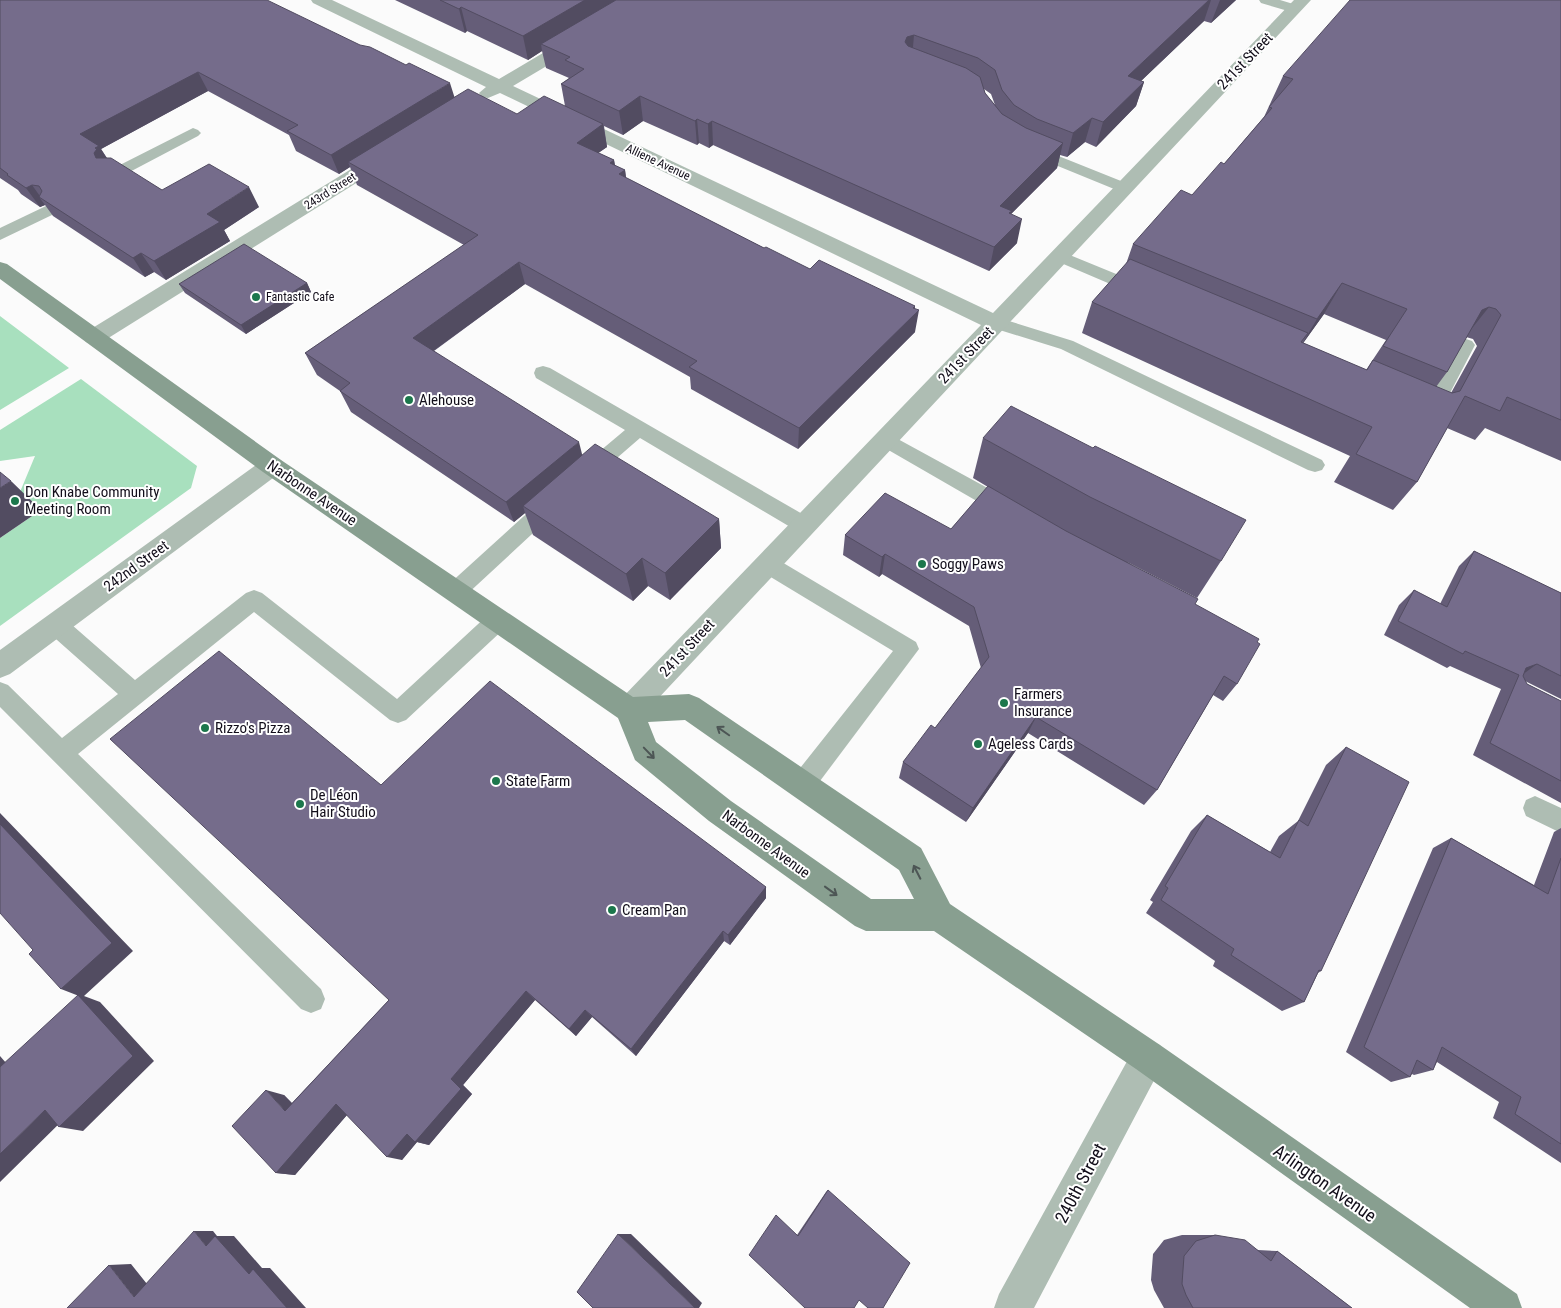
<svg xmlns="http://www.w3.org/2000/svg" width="1561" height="1308" font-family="'Roboto Condensed',sans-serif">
  <rect width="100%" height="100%" fill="#fbfbfb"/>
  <path fill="#a8e0be" d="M0,316L69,368L0,410Z
    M81,379L197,466L191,488L0,626V538L41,510L20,492L35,456L0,461V430Z"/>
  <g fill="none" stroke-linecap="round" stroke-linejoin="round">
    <path fill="#aebdb3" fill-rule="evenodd" d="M1259,0H1280L1300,6L1302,9L1295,13L1261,3Z
      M193,128L198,130L201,133L198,136L122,176H110L108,173L110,170Z
      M1031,145L1131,185L1133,188L1131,191H1119L1026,153L1023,150L1026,147Z
      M46,206L52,207L54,211L52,215L0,240V228Z
      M1060,251L1148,287L1151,291L1148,295L1142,297L1136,295L1054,260L1052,256L1054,252Z
      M996,317L1073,341L1322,460L1325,465L1322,470L1315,472L1308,470L1061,349L990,327L987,323L990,319Z
      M1466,339L1472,341L1475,345L1439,414L1436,419C1427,422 1421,420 1416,412L1419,407L1424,406L1460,341Z
      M543,366L550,368L811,519L814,525L811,531L804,533L797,531L640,438L595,477L588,480L581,477L578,472L581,467L625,430L536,378L534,373L536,368Z
      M885,432L1015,503L1018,509L1015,515L1008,517L1001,515L878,444L875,439L878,434Z
      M552,495L559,497L562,503L559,509L464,597L456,600L448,597L445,591L448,585L545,497Z
      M767,555L775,558L916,642L919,649L811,793L802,796L793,793L790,785L793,777L893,651L759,570L756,564L759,558Z
      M254,590L262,593L397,699L490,613L498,611L506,613L509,620L506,627L406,720L398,723L390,720L254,612L78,754L321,989L325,999L321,1009L311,1013L301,1009L0,707V682L8,685L62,738L118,694L48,632L45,625L48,618L56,616L64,618L135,680L246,593Z
      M1535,796L1561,808V833L1526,816L1523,808L1526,800Z"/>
    <path fill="#aebdb3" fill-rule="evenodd" d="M311,0H332L499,79L570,37H582L584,41L582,45L513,86L993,313L1294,0H1311L639,719L629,723L619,719L615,710L619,701L981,325L500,93L488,98L482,97L479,93L486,87L313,3Z
      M386,150L393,152L395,156L393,160L102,342L94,345L86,342L83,337L86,332L379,152Z
      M272,457L281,460L284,466L281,472L10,674L0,678V650L263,460Z
      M1148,1040L1160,1045L1165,1057L1160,1069L1034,1308H994L999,1294L1136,1045Z"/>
    <path fill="#889f90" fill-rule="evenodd" d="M0,262L7,264L281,460L633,697L689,694L699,698L921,848L950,904L1160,1045L1517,1294L1522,1308H1470L1136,1069L934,931H866L855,926L709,821L635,760L618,718L263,472L0,279ZM685,720L899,870L914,899H871L731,801L656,742L648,722Z"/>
  </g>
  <path fill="#655d78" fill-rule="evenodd" d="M0,0L454,97L517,114L565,106L561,84L569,78L546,68L542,51L528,60L467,31L465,33L395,0H1236L1211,23L1204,21L1141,81L1144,82L1136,106L1096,147L1085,142L1067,157L1060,155L1057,168L1011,214L1017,243L989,271L713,145L709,148L699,143L697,145L643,121L623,135L604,126L607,147L598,153L614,160L615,166L625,170L626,178L764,248L810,269L915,306V332L798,449L691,389L690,377L525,284L434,351L582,455L719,519L721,548L670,600L648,586L633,601L533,535L525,513L514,522L351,412L340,391L317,375L305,353L464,245L357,185L350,167L339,174L296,151L289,135L208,91L101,149L107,158L162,190L259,207L224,230L230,241L166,280L154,272L145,277L53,216L45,205L40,207L21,194L18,190L0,178ZM984,89L991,94L995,105L985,93Z
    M1561,0V461L1485,428L1475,440L1447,428L1417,482L1393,510L1334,482L1350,456L1082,333L1092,302L1126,264L1133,244L1192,195L1224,164L1264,117L1283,76ZM1324,314L1386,340L1366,370L1303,343ZM1466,337L1473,339L1477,346L1451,393L1436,387L1447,372Z
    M307,283L311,292L246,334L185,293L179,284Z
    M983,438L1221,561L1197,598L1127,562L1195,604L1237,684L1223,701L1213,695L1157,790L1144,805L1028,733L966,822L899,778L903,762L935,728L981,668L969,626L882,574L879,577L843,555L845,535L951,529L988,487L973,478Z
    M1474,551L1561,593V699L1525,681L1527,684L1561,701V803L1473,755L1501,689L1450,666L1447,668L1384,635L1399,605L1414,590L1440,604L1459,566Z
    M1346,747L1321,971L1318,973L1304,1002L1282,1011L1213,966L1215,961L1146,913L1153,902L1150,900L1191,831L1207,815L1270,852L1279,836L1298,821L1326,765Z
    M381,785L766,887V898L730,945L724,941L636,1056L592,1017L576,1036L535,1000L463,1085L472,1094L429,1145L417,1142L402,1160L347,1115L295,1175L276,1173L284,1095L292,1103L389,1000Z
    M1561,828V1163L1493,1118L1499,1102L1437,1062L1433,1070L1414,1075L1412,1074L1410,1077L1391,1082L1346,1052L1433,848L1451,838L1534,885L1554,832Z
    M828,1190L883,1308L797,1235L826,1192Z
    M1182,1235H1215L1258,1250L1277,1251L1352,1308H1164L1154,1290L1151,1280L1153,1254L1164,1240Z"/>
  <path fill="#524c61" d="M585,0H629L541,44L542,51L528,60L523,36Z
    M1209,0H1211L1204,21L1121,100L1128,76Z
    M1220,0H1236L1211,23Z
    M461,7L467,31L465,33L459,9Z
    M914,35L912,59L905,42L907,37Z
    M198,72L208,91L101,149L111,165L108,177L80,134Z
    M1144,82L1136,106L1096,147L1103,122Z
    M450,83L456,102L348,162L350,167L339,174L331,155Z
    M640,96L643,121L623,135L619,111Z
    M1092,118L1085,142L1067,157L1073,133Z
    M697,119L699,143L697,145L695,121Z
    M712,121L713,145L709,148L708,124Z
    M603,124L607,147L581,165L577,143Z
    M1063,143L1057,168L1011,214L1006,235L1000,206Z
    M614,160L618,183L610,163Z
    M625,170L628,193L619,174Z
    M32,185L42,199L39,197L45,205L40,207L26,188Z
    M249,187L259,207L224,230L230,241L166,280L154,261L207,214Z
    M1022,219L1017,243L989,271L994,247Z
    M141,253L154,272L145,277L133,258Z
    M519,262L525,284L422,359L413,338Z
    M307,283L311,292L246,334L241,325Z
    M1342,283L1324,314L1299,349L1317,319Z
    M915,306L914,315L919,310L915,332L798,449L799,428Z
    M1489,307L1465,337L1482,310Z
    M579,442L584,462L523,506L525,513L514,522L506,502Z
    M11,481L41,510L0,538V488Z
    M719,519L721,548L670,600L665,573Z
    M885,554L882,574L879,577L882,557Z
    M642,558L648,586L633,601L626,574Z
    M1537,664L1519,677L1526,668Z
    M1036,717L1028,733L966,822L973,808Z
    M0,813L133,951L84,996L100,1002L154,1061L83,1131L59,1127L79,996L61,989L0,824Z
    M766,887V898L730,945L728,935Z
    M723,931L724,941L636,1056L631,1049Z
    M526,991L535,1000L463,1085L472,1094L429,1145L417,1142L402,1160L387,1157L451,1079Z
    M585,1010L592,1017L576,1036L569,1029Z
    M0,1056L19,1078L0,1074Z
    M266,1090L284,1095L303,1115L285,1111Z
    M336,1104L353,1108L295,1175L276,1173Z
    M45,1110L69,1114L0,1182V1154Z
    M194,1231H213L217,1236H234L262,1268H270L306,1308H287L249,1274L206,1246Z
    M618,1234H631L702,1303L699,1308H695Z
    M131,1264L155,1294L134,1297L109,1265Z"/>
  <path fill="#756c8b" stroke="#524c61" d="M0,0H267L360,45L370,47L406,65L409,63L450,83L331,155L287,131L298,125L198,72L80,134L99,146L95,148L97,149L94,153L96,158H111L162,190L209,164L249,187L207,214L220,222L154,261L141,253L133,258L39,197L42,191L39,186L32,185L26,188L7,175L8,174L0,168Z
    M440,0H585L523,36L461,7L459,9Z
    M616,0H1209L1128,76L1144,82L1103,122L1092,118L1073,133L1037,119L1014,105L1002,90L995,70L978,58L914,35L907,37L905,42L908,46L966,68L980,77L985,93L1002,114L1026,128L1063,143L1000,206L1012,211L1009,213L1022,219L994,247L712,121L708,124L697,119L695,121L640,96L619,111L561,84L584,69L565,60L570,57L541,44Z
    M1350,0H1561V420L1507,397L1500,411L1465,396L1417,482L1356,454L1372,427L1092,302L1130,259L1308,333L1301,342L1367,370L1373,360L1452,393L1460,391L1501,315L1496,309L1489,307L1482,310L1447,372L1383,346L1407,309L1342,283L1317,319L1133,244L1181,190L1192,195L1221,162L1224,164L1272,108L1269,107L1293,79L1283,76Z
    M468,89L517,114L544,96L603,124L577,143L614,160L610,163L625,170L619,174L764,248L766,247L810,269L819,260L915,306L913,308L919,310L799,428L689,367L697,361L519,262L413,338L579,442L506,502L340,391L350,383L305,353L478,235L348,162Z
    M244,244L307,283L241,325L179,284Z
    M1011,406L1093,448L1095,446L1246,520L1221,561L1090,497L983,438Z
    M595,444L719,519L665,573L642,558L626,574L523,506Z
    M0,472L11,481L0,488Z
    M988,486L1066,531L1198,599L1195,604L1259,639L1257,642L1260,644L1237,684L1224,676L1157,790L1036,717L973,808L903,762L931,725L935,728L989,657L974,607L885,554L882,557L845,535L885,493L951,529Z
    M1474,551L1561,593V676L1537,664L1526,668L1523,676L1527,684L1561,701V781L1490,743L1519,675L1465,651L1463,654L1398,621L1414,590L1447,607Z
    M219,651L381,785L490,681L766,887L728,935L723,931L631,1049L585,1010L569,1029L526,991L451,1079L461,1089L415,1142L407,1134L387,1157L336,1104L276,1173L232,1126L266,1090L285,1111L389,1000L110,739Z
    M1346,747L1409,782L1321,971L1319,970L1304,1002L1231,955L1234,949L1161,900L1168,888L1165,886L1207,815L1280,858L1299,820L1308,826Z
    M0,824L112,943L61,989L29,954L33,950L0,913Z
    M1451,838L1548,894L1561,858V1144L1515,1114L1521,1097L1442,1047L1433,1070L1417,1060L1410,1077L1364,1047Z
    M78,995L133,1056L59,1127L45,1110L0,1154V1067Z
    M828,1190L910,1263L883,1308H868L859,1300L854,1308H805L749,1255L776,1215L798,1236Z
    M194,1231L206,1246L215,1236L249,1274L253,1269L287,1308H67L109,1265L134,1297Z
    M618,1234L695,1308H593L577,1292Z
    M1215,1235L1245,1240L1271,1261L1277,1251L1352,1308H1193L1186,1295L1182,1284L1184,1256L1196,1241Z"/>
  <defs><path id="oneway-shaft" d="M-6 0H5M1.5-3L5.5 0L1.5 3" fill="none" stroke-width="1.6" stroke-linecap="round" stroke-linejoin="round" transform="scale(1.25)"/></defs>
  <g stroke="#4d5655">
    <use href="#oneway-shaft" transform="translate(723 731) rotate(-145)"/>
    <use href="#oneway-shaft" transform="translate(649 753) rotate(46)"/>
    <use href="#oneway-shaft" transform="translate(917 872) rotate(-117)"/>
    <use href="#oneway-shaft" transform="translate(831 891) rotate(36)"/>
  </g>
  <g fill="#1c774c" stroke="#fff" stroke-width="2">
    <circle cx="256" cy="297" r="5"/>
    <circle cx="409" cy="400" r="5"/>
    <circle cx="15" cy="501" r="5"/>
    <circle cx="922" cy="564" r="5"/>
    <circle cx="1004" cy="703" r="5"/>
    <circle cx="205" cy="728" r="5"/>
    <circle cx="978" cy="744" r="5"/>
    <circle cx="496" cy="781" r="5"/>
    <circle cx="300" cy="804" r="5"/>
    <circle cx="612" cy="910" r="5"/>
  </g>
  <g text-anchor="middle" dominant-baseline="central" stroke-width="4" stroke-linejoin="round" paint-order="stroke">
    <g font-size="12" fill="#120e1a" stroke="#fff">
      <text transform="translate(658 162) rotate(25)">Alliene Avenue</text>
      <text transform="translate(330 191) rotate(-32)">243rd Street</text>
    </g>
    <g font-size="12" fill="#120e1a" stroke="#fff" text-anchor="start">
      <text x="266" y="297">Fantastic Cafe</text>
    </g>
    <g font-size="15" fill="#120e1a" stroke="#fff">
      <text transform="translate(1245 61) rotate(-46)">241st Street</text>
      <text transform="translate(966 355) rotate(-46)">241st Street</text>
      <text transform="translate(312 493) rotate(34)">Narbonne Avenue</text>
      <text transform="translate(136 566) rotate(-36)">242nd Street</text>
      <text transform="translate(687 648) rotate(-47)">241st Street</text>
      <text transform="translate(766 844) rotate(36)">Narbonne Avenue</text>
    </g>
    <g font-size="15" fill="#120e1a" stroke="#fff" text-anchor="start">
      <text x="419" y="400">Alehouse</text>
      <text x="25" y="492">Don Knabe Community<tspan x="25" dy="17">Meeting Room</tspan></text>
      <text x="932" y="564">Soggy Paws</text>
      <text x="1014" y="694">Farmers<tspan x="1014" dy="17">Insurance</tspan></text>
      <text x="215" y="728">Rizzo's Pizza</text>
      <text x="988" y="744">Ageless Cards</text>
      <text x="506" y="781">State Farm</text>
      <text x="310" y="795">De Léon<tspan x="310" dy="17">Hair Studio</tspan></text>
      <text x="622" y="910">Cream Pan</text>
    </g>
    <g font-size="18" fill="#120e1a" stroke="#fff">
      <text transform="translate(1080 1183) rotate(-62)">240th Street</text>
      <text transform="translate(1325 1183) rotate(35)">Arlington Avenue</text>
    </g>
  </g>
</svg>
